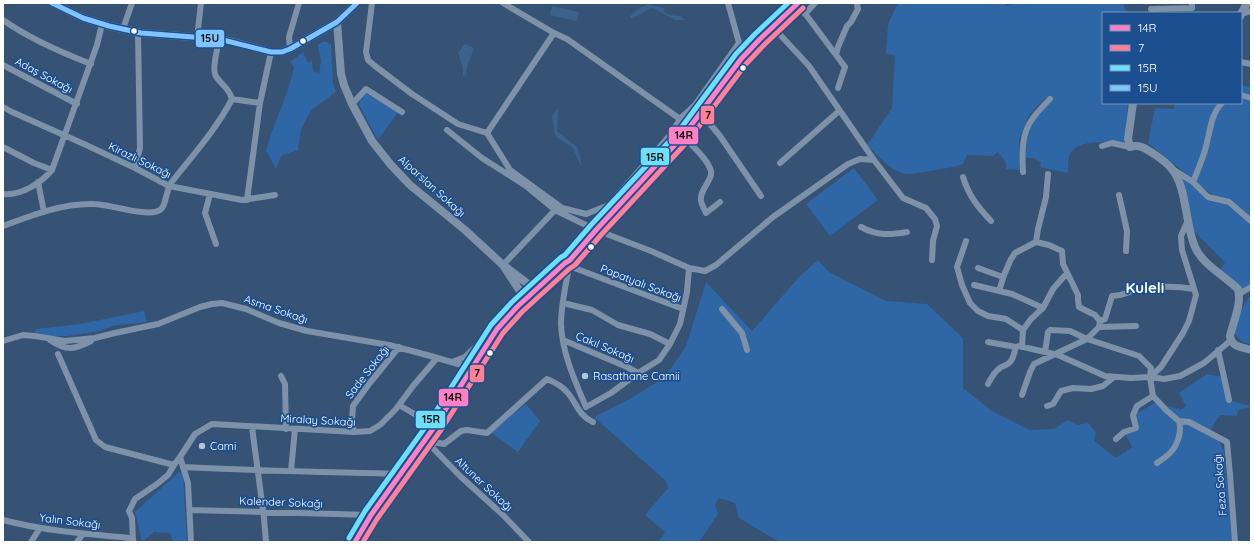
<svg xmlns="http://www.w3.org/2000/svg" width="1254" height="545" font-family="Quicksand,sans-serif">
  <rect width="100%" height="100%" fill="#365274"/>
  <path fill="#2f66a5" d="M898,3H1004L1006,6L1016,3H1123L1127,13H1103V103H1128L1124,143C1110,142 1074,138 1069,157C1068,162 1068,168 1068,173L1040,167L1041,162L1033,158H1024C1026,147 1027,134 1032,123C1036,115 1046,108 1052,101L1045,98L1029,115L1019,140L1020,170L1006,169V162L998,152L993,156L967,155L963,164L954,167L912,174C894,176 879,156 867,145L892,108L895,55L886,54L888,24Z
    M322,42H327L331,45L333,83L336,92L311,110L301,129L298,150L281,156L276,169L266,150C274,122 288,96 294,67L290,62L303,52L308,63L312,61L313,71L319,73L321,61L318,45Z
    M1241,85L1251,87V218L1230,200L1211,194L1148,143L1155,108L1174,109L1175,103H1241Z
    M366,93L370,94L398,112L378,140L359,105L360,99Z
    M854,168L878,200L830,236L806,204Z
    M1179,175L1192,183L1207,199L1228,205L1251,224V284L1241,292L1220,271L1225,262L1192,229Z
    M818,260L829,272L886,301L927,304L963,338V388L992,411L1030,430L1054,429L1068,420L1078,425L1088,423L1096,432L1094,441L1116,458L1132,447L1125,434L1136,430L1134,415L1156,402L1181,410L1186,406L1179,393L1207,374L1227,378L1231,401L1251,406V407L1238,410L1237,416L1220,415L1208,434L1219,441L1224,452L1232,542H779L739,518L735,503L719,498L715,504L718,514L699,542H658L665,532L645,515L668,488L666,481L594,417L628,400L665,377L686,346L706,282L752,331L800,276Z
    M1251,295V345L1241,341L1233,332C1238,320 1242,305 1251,295Z
    M144,311L147,322L112,326L100,331L68,336H47L34,332L36,329L80,324Z
    M526,404L540,421L518,452L490,432Z
    M179,472L183,474L187,542H173L170,533L154,532L142,542L135,512Z"/>
  <path fill="#3b618d" d="M648,4L664,8V11L669,15L681,16L685,20H675L653,8L647,10L632,19L630,16L640,8Z
    M552,6L579,12L577,21L550,15Z
    M465,44L472,47L474,49L467,66L466,76H465L463,75V68L458,53Z
    M557,109H558L557,131L578,148L582,164L580,165L573,148L555,136L552,116Z"/>
  <g fill="none" stroke-linecap="round" stroke-linejoin="round">
    <path stroke="#7d92a8" stroke-width="6" d="M372,3L366,52L368,60L375,66L412,94L458,124L487,133L510,170L562,208L586,214L609,205L671,134L680,119L567,39L554,33L487,133
      M503,3L554,33
      M796,5L807,16L845,67L838,88
      M1151,9L1192,8V3
      M805,14L815,3
      M1241,17L1242,14L1251,11
      M3,20C30,39 60,52 91,64
      M773,27L809,66L874,160L903,198L926,208L935,219L937,226L933,241L932,260
      M123,29L132,3
      M197,38L201,3
      M290,49L289,37L299,3
      M836,55L838,47L847,26L851,22L858,9L857,5L858,3
      M1241,62L1251,64
      M3,65L77,104
      M1241,95L1251,98
      M232,99L260,103
      M352,104L366,89L402,112
      M3,107L12,112L84,144L135,168L169,186L242,200L275,195
      M701,113L720,136L761,196
      M680,119L695,105L739,43L728,3
      M447,130L482,158L526,186L555,210L596,230L651,251L689,268L705,271L716,265L773,217L848,164L860,159L874,160
      M683,136C692,146 708,159 711,171C713,180 699,190 701,201C702,205 704,209 706,213L720,202
      M1102,146L1112,143L1130,147
      M3,147L34,163L52,170L97,45L102,24
      M780,163L839,111
      M135,168L140,148L138,33
      M1174,170L1193,182L1208,197L1229,202L1251,221
      M1023,172C1022,155 1021,133 1033,118C1038,111 1044,105 1050,99
      M963,177C969,196 977,206 991,221
      M38,182L44,212
      M1193,182C1197,172 1202,161 1205,150C1210,134 1210,115 1222,103
      M3,194C21,196 41,183 52,170
      M210,194L205,213L216,244
      M1119,195L1127,231L1126,251
      M247,200L260,103L271,52
      M3,226C32,215 63,203 94,204C109,204 148,218 160,210C166,207 166,190 171,183C192,156 216,130 232,99C229,86 217,82 215,74C212,66 218,48 219,39
      M861,227C878,236 889,235 907,232
      M966,241L957,267L962,285L970,303L978,311L988,316L1006,319L1023,330
      M1036,242L1038,229L1046,197L1048,174
      M570,260C567,281 561,303 561,324C562,353 575,381 586,407L611,393L638,373L659,360L670,344L680,324L687,292L689,268
      M503,265L555,210
      M569,266L683,309
      M978,268L1003,277
      M974,285L1012,294L1043,308
      M999,291L1004,275L1011,259L1015,253L1036,242L1049,245L1062,251L1063,264L1078,295V300L1079,307L1095,315L1100,321L1099,327L1087,339L1034,364L1030,372L1022,395
      M1239,294L1251,287
      M563,303L592,310L618,325L650,334L670,344
      M722,309L742,333L747,350
      M1100,321L1105,319L1112,296C1124,296 1126,292 1136,290C1155,286 1175,286 1194,289
      M1099,327L1136,326
      M50,340C66,351 74,350 91,341
      M563,340L627,367L638,373
      M3,341L23,335L35,336L65,341L95,338L115,333L158,324L200,307L212,304L222,303L246,309L279,323L307,331L389,345L427,355L472,368
      M988,342L1016,347
      M1022,347L1023,330L1031,319L1043,308L1053,289L1067,273
      M1218,350L1229,400
      M1045,352L1048,332L1050,330L1070,331L1087,339L1139,356L1151,368L1150,377L1153,396L1137,406L1133,415L1136,428L1124,432L1116,439
      M58,354L96,440L105,447L174,465
      M452,362L465,357L484,339L495,330
      M281,376L285,384L286,429
      M1150,377L1161,367L1183,333L1189,321L1196,295L1182,250L1181,236L1188,220
      M988,384C991,378 994,372 1000,368C1003,365 1007,366 1010,362C1014,358 1014,352 1016,347L1019,346L1058,355L1105,376L1131,378L1150,377L1164,379L1180,376L1204,363L1230,341
      M1153,396L1167,411L1179,421L1189,422L1227,442L1230,475L1235,542
      M399,405L435,426
      M1047,406L1053,404L1061,391L1073,388L1091,389L1103,386L1114,377
      M252,427L264,518L266,542
      M354,432L352,420L353,406L369,384L399,347
      M425,440L444,444L461,431L467,430L487,433L547,379C554,382 561,385 566,391C577,402 577,415 593,422
      M425,440L460,476L502,514L529,542
      M180,457L195,434L212,424L354,432L370,431L380,425L396,409L413,386L437,358
      M1157,463C1161,460 1166,457 1170,453C1178,445 1182,431 1179,421
      M183,467C256,471 328,472 400,474
      M291,471L295,429
      M190,510L371,515
      M3,520C45,531 87,534 130,538L134,542
      M133,540L132,518L129,511L135,499L157,484L168,475L174,465L180,457L188,483L191,542
      M31,542L40,528
      M77,542L83,534"/>
    <path stroke="#7d92a8" stroke-width="8" d="M52,3L83,18L109,26L141,33L219,39L233,42L271,52H282L290,49L337,22L357,3
      M1241,14L1247,3
      M337,22L341,74L344,85L352,104L372,141L391,165L410,185L465,230L503,265
      M1133,103L1128,139L1130,147C1140,144 1146,149 1154,154C1160,158 1167,163 1171,168C1187,185 1185,225 1195,247C1202,264 1225,276 1238,289C1242,304 1233,322 1230,336C1231,347 1242,347 1251,350
      M525,299L503,265L528,284L538,287
      M355,542L371,515L435,426L497,329L517,307L565,263L570,260L596,230L683,136L741,59L760,39L798,3"/>
    <defs>
      <path id="bus-1" d="M355,542L371,515L435,426L497,329L517,307L565,263L570,260L596,230L683,136L741,59L760,39L798,3"/>
      <path id="bus-2" d="M363,542L377,519L441,430L503,333L522,312L569,269L575,265L601,235L688,141L746,64L765,44L803,8"/>
      <path id="bus-3" d="M349,538L365,511L429,422L491,325L512,302L560,258L565,255L591,225L678,132L736,54L755,34L788,3"/>
      <path id="bus-4" d="M52,3L83,18L109,26L141,33L219,39L271,52H282L290,49L337,22L357,3"/>
    </defs>
    <use href="#bus-1" stroke="#1b4f8f" stroke-width="8"/>
    <use href="#bus-2" stroke="#1b4f8f" stroke-width="8"/>
    <use href="#bus-3" stroke="#1b4f8f" stroke-width="8"/>
    <use href="#bus-4" stroke="#1b4f8f" stroke-width="8"/>
    <use href="#bus-1" stroke="#ff80c5" stroke-width="5"/>
    <use href="#bus-2" stroke="#ff8098" stroke-width="5"/>
    <use href="#bus-3" stroke="#6ddff8" stroke-width="5"/>
    <use href="#bus-4" stroke="#80c4ff" stroke-width="5"/>
  </g>
  <g fill="#fff" stroke="#1b4f8f" stroke-width="1.5">
    <circle cx="134" cy="31" r="3.5"/>
    <circle cx="303" cy="41" r="3.5"/>
    <circle cx="743" cy="68" r="3.5"/>
    <circle cx="591" cy="247" r="3.5"/>
    <circle cx="490" cy="353" r="3.5"/>
  </g>
  <g fill="#b9c2ce" stroke="#1b4f8f" stroke-width="1.5">
    <circle cx="585" cy="376" r="4"/>
    <circle cx="202" cy="446" r="4"/>
  </g>
  <g text-anchor="middle" dominant-baseline="central" stroke-width="3.5" stroke-linejoin="round" paint-order="stroke">
    <g font-size="11" fill="#fff" stroke="#1b4f8f">
      <text transform="translate(44 75) rotate(28)">Adaş Sokağı</text>
      <text transform="translate(140 160) rotate(26)">Kirazlı Sokağı</text>
      <text transform="translate(432 186) rotate(42)">Alparslan Sokağı</text>
      <text transform="translate(641 283) rotate(21)">Papatyalı Sokağı</text>
      <text transform="translate(276 309) rotate(19)">Asma Sokağı</text>
      <text transform="translate(605 347) rotate(23)">Çakıl Sokağı</text>
      <text transform="translate(367 372) rotate(-52)">Sade Sokağı</text>
      <text transform="translate(318 420) rotate(3)">Miralay Sokağı</text>
      <text transform="translate(484 484) rotate(43)">Altuner Sokağı</text>
      <text transform="translate(1220 485) rotate(-95)">Feza Sokağı</text>
      <text transform="translate(281 502) rotate(2)">Kalender Sokağı</text>
      <text transform="translate(70 521) rotate(7)">Yalın Sokağı</text>
    </g>
    <g font-size="11" fill="#fff" stroke="#1b4f8f" text-anchor="start">
      <text x="593" y="376">Rasathane Camii</text>
      <text x="210" y="446">Cami</text>
    </g>
    <g font-size="15" font-weight="bold" fill="#fff" stroke="#1b4f8f">
      <text x="1145" y="287">Kuleli</text>
    </g>
  </g>
  <g stroke="#1b4f8f" stroke-width="1.5">
    <rect x="195" y="29" width="30" height="19" rx="4" fill="#80c4ff"/>
    <rect x="700" y="105" width="15" height="20" rx="4" fill="#ff8098"/>
    <rect x="668" y="126" width="31" height="19" rx="4" fill="#ff80c5"/>
    <rect x="640" y="147" width="30" height="19" rx="4" fill="#6ddff8"/>
    <rect x="469" y="364" width="16" height="19" rx="4" fill="#ff8098"/>
    <rect x="438" y="388" width="31" height="19" rx="4" fill="#ff80c5"/>
    <rect x="415" y="410" width="31" height="19" rx="4" fill="#6ddff8"/>
  </g>
  <g font-size="11" text-anchor="middle" font-weight="bold" fill="#111">
    <text x="210" y="42">15U</text>
    <text x="708" y="119">7</text>
    <text x="684" y="139">14R</text>
    <text x="655" y="161">15R</text>
    <text x="477" y="377">7</text>
    <text x="453" y="401">14R</text>
    <text x="431" y="423">15R</text>
  </g>
  <rect width="1254" height="545" fill="none" stroke="#ffffff" stroke-width="8"/>
  <rect x="1102" y="12" width="140" height="92" fill="#1b4f8f" stroke="#7695bc"/>
  <rect x="1110" y="25" width="20" height="6" fill="#ff80c5" stroke="#7695bc"/>
  <text x="1138" y="32" font-size="12" fill="#ffffff">14R</text>
  <rect x="1110" y="45" width="20" height="6" fill="#ff8098" stroke="#7695bc"/>
  <text x="1138" y="52" font-size="12" fill="#ffffff">7</text>
  <rect x="1110" y="65" width="20" height="6" fill="#6ddff8" stroke="#7695bc"/>
  <text x="1138" y="72" font-size="12" fill="#ffffff">15R</text>
  <rect x="1110" y="85" width="20" height="6" fill="#80c4ff" stroke="#7695bc"/>
  <text x="1138" y="92" font-size="12" fill="#ffffff">15U</text>
</svg>
